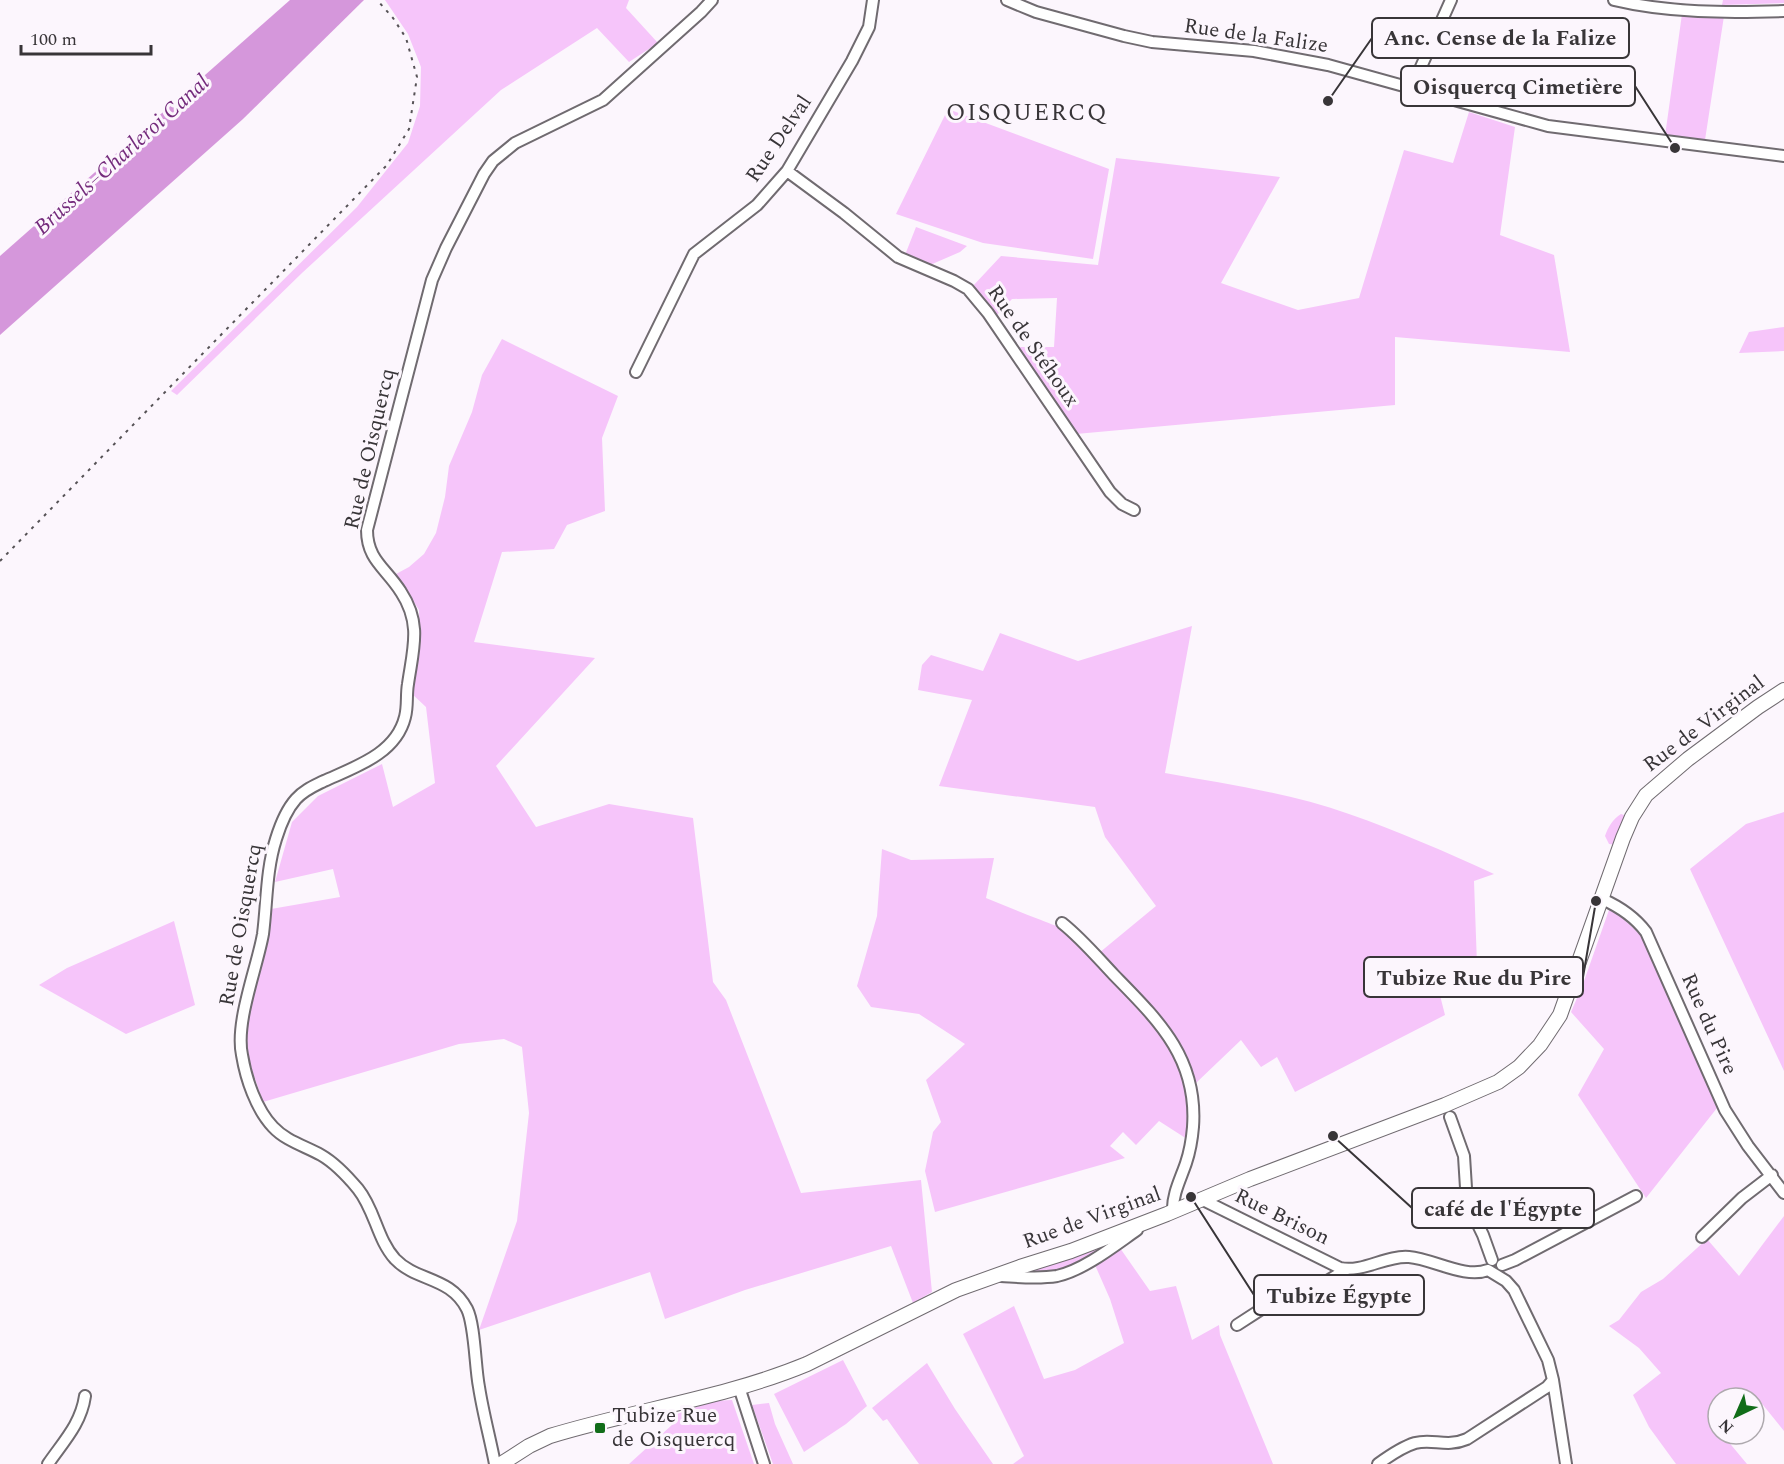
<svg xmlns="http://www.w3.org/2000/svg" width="1784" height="1464" font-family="Spectral,serif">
  <rect width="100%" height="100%" fill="#fcf6fd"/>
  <path fill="#f6c5fa" d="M385,0H629L626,8L658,43L629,62L597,28L501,90L302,273L177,395L171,391L357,207L408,143L420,106L421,67L408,34Z
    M1723,0H1784V3L1722,5Z
    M1682,14L1724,16L1705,140L1665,136Z
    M948,109L1109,169L1093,259L983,243L896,214Z
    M1469,112L1515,127L1500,235L1554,255L1570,352L1395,337V405L1076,434L1015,347H1054L1057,298L1012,299L995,317L972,287L1001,256L1098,265L1116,158L1280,177L1221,283L1298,310L1359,298L1404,150L1453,163Z
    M916,227L967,246L960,252L930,265L905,255Z
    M1784,327V351L1739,353L1749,332Z
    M502,339L618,396L602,438L605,511L567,525L554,549L502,552L474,642L595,658L496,766L536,827L609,804L693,818L713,982L726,1000L801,1193L921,1180L932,1292L913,1303L891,1246L745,1290L665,1319L650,1272L479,1330L517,1221L529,1113L522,1047L504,1039L459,1044L263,1102L242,1041L271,909L340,897L333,869L275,882L292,822L318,796L382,764L393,807L435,783L426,707L411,693L420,645L419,610L396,574L409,567L424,554L436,533L445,497L449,466L472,412L482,375Z
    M1192,626L1165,773C1226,784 1290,793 1349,814C1398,831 1446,852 1494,874L1474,881L1477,965L1431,960L1445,1015L1295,1092L1277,1057L1261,1067L1241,1040L1196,1083L1188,1059L1163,1022L1099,953L1156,906L1105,837L1095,807L939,786L972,700L918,690L922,665L931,655L983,671L1000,633L1078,661Z
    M1784,812V1071L1690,869L1746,824Z
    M1621,814L1627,816L1616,845L1609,844L1605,836C1608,827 1613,819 1621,814Z
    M882,849L911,860L994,858L986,898C1004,905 1022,913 1041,920C1047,923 1056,925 1062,929C1075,938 1092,959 1104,971C1156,1022 1196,1060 1187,1139L1159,1121L1136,1145L1123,1132L1110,1146L1125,1158L935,1212L925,1171L933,1132L941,1122L926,1080L965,1044L919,1014L871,1007L857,986L877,916Z
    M1609,910L1620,916L1643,937L1717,1108L1646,1198L1578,1095L1604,1049L1571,1012L1583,984Z
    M174,921L195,1005L126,1034L39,985L67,968Z
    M1784,1216V1431L1759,1400L1754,1403V1398H1718V1423L1714,1425L1718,1430V1434H1722L1747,1464H1676L1649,1427L1633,1395L1661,1373L1639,1348L1609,1326L1619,1320L1641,1292L1663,1279L1707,1239L1739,1276Z
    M1108,1245L1085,1261L1058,1273L1021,1274Z
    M1120,1248L1150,1291L1176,1286L1192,1340L1219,1325L1220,1335L1273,1464H1013L1024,1456L963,1334L1014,1306L1044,1379L1075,1370L1124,1343L1110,1299L1095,1265Z
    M843,1360L867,1406L846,1424L804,1452L774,1394Z
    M927,1363L955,1409L993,1464H919L887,1419L883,1421L872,1408Z
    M732,1400L754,1464H629L673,1424L677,1414L713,1401Z
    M769,1403L775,1424L793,1464H773L752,1405Z"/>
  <path fill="#d597db" d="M290,0H364L243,119L0,335V256Z"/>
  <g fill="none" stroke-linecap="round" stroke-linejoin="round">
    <defs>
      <path id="street" d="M1007,0L1036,12L1124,36L1152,42L1254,51L1328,65L1548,126L1784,156
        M1614,0C1668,13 1728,13 1784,11
        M1412,87L1451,0
        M787,171L844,213L898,257L954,281L968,289L988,313L1110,492L1122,504L1134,510
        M636,372L694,254L757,205L787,171L852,61L869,27L873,0
        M1602,899C1620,907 1634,916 1646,932L1725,1110L1748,1146L1784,1193
        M1062,923C1081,938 1097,957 1114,975C1158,1020 1198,1058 1193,1127C1192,1139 1190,1151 1186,1163C1181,1178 1172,1195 1173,1211
        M1450,1117L1464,1156L1466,1188L1469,1206L1483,1235L1492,1260
        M1201,1199L1340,1268C1363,1273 1386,1255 1409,1257C1433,1259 1465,1279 1488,1270
        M1702,1237L1742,1198L1772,1175
        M1502,1265L1515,1260L1636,1196
        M1488,1270L1506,1281L1514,1290L1548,1360L1553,1380L1566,1464
        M1001,1276C1019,1277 1038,1279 1057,1276C1084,1270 1114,1246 1137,1230
        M1237,1325L1291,1290L1329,1280L1347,1269
        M739,1387L764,1464
        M48,1464C63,1442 81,1424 85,1396
        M495,1464C490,1438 483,1413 479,1387C475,1367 475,1325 467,1309C450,1276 417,1282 395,1259C377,1239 375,1210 358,1189C348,1177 335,1163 321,1155C305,1146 286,1141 273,1127C256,1109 246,1079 242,1055C235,1022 257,968 263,934C267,903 266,870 276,839C280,826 287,809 296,799C304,790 314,786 324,781C355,767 396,754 405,717C408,706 406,695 408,684C413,649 422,624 401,592C386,568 367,560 367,530L432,280L446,248L484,174L493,161L515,143L603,100L701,12L712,0
        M1378,1464C1389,1456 1402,1447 1415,1443C1433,1438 1446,1448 1467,1439L1547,1387L1553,1380"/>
      <path id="secondary" d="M501,1464L529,1446L550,1436C635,1410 725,1398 807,1364L956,1290L1020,1267L1071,1251L1167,1214L1250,1179L1445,1105L1498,1082L1519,1067L1540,1045L1560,1015L1623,838L1632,817L1646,795L1688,759L1758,707L1784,690"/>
    </defs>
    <use href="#street" stroke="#706b70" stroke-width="14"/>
    <use href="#secondary" stroke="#706b70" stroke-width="16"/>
    <use href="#street" stroke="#fff" stroke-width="10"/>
    <use href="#secondary" stroke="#fff" stroke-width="14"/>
    <path stroke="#565256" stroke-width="2" stroke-dasharray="3 6" stroke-linecap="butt" d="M0,561L387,165L409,129L417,77L406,38L393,18L377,0"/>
  </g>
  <rect fill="#116d19" stroke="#fcf6fd" stroke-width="2" x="594" y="1422" width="12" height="12" rx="3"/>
  <g text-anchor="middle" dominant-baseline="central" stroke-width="6" stroke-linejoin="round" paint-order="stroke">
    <g font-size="21" fill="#383538" stroke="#fcf6fd">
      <text transform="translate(1256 36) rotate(8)">Rue de la Falize</text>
      <text transform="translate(779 139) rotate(-56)">Rue Delval</text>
      <text transform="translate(1033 346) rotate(55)">Rue de Stéhoux</text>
      <text transform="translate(370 449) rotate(-77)">Rue de Oisquercq</text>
      <text transform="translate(1704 724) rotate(-37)">Rue de Virginal</text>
      <text transform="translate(241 925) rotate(-80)">Rue de Oisquercq</text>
      <text transform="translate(1709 1024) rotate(66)">Rue du Pire</text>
      <text transform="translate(1282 1217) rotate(26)">Rue Brison</text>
      <text transform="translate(1092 1218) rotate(-20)">Rue de Virginal</text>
    </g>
    <g font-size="21" fill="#383538" stroke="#fcf6fd" text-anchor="start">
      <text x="612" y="1416">Tubize Rue<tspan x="612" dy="24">de Oisquercq</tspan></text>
    </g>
    <g font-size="22" font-style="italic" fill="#742b7c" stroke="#fcf6fd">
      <text transform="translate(122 155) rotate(-42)">Brussels–Charleroi Canal</text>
    </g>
    <g font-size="24" letter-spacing="1.5" fill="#383538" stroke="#fcf6fd">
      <text x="1027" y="113">OISQUERCQ</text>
    </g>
  </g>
  <path fill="none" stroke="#383538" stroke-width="2" d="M1328 101L1372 38M1675 148L1635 86M1596 901L1583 977M1333 1136L1412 1208M1191 1197L1254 1295"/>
  <g fill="#383538" stroke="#fcf6fd" stroke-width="2">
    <circle cx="1328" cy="101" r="6"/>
    <circle cx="1675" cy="148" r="6"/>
    <circle cx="1596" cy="901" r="6"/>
    <circle cx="1333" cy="1136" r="6"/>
    <circle cx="1191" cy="1197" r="6"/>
  </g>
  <g fill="#fcf6fd" stroke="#383538" stroke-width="2">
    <rect x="1372" y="18" width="257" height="40" rx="6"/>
    <rect x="1401" y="66" width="234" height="40" rx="6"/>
    <rect x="1364" y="957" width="219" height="40" rx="6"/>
    <rect x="1412" y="1188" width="182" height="40" rx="6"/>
    <rect x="1254" y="1275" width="170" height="40" rx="6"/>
  </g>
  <g font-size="22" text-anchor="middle" font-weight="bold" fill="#383538">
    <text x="1500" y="45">Anc. Cense de la Falize</text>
    <text x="1518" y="94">Oisquercq Cimetière</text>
    <text x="1474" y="985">Tubize Rue du Pire</text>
    <text x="1503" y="1216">café de l'Égypte</text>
    <text x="1339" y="1303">Tubize Égypte</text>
  </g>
  <g transform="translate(1736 1416) rotate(224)"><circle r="28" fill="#fcf6fd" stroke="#aea9ae" stroke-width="1.5"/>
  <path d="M0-4.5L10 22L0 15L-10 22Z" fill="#116d19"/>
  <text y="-9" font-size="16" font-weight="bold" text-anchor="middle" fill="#383538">N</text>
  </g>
  <path d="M21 45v9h130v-9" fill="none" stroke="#383538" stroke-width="3"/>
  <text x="30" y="45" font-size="18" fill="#383538" stroke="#fcf6fd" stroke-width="4.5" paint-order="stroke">100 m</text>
</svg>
